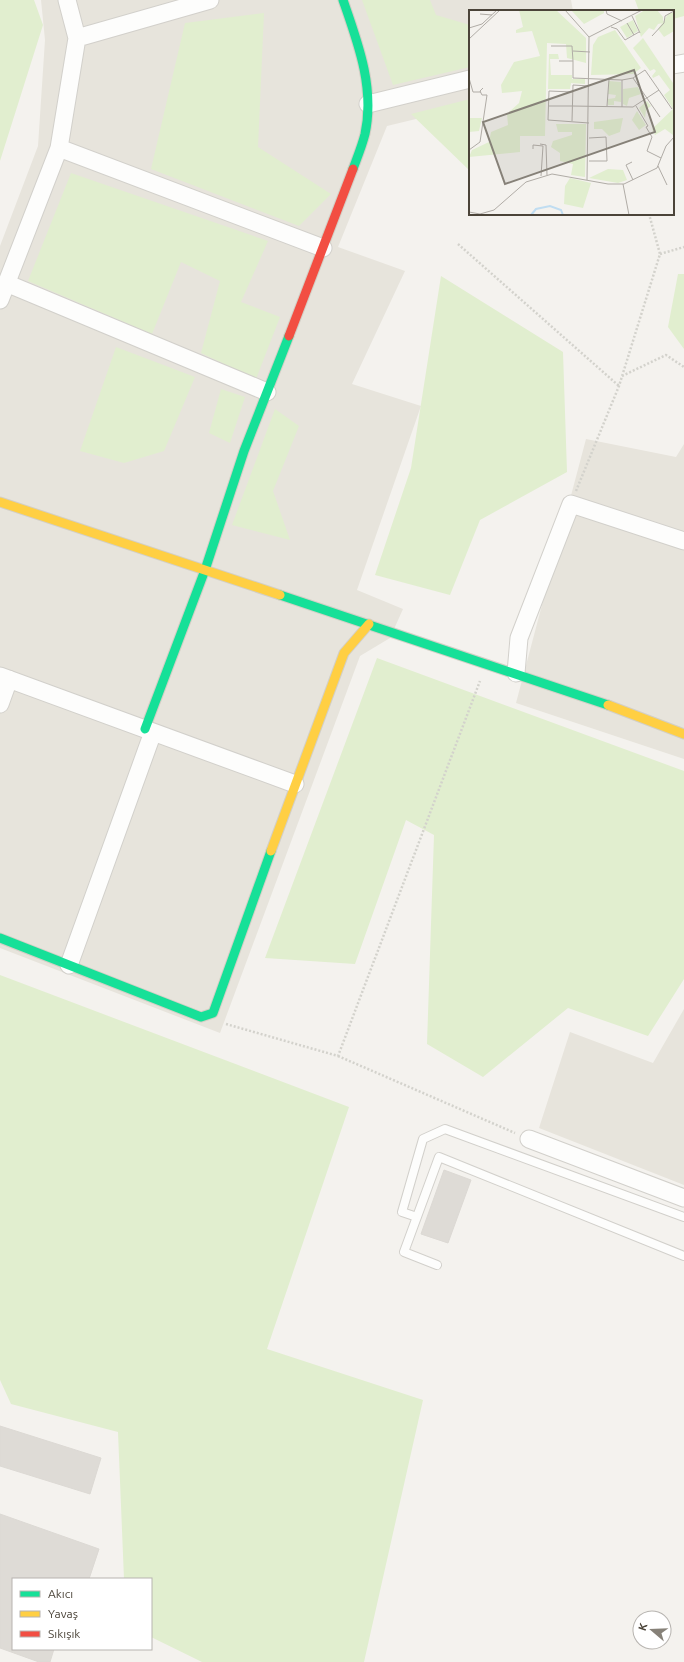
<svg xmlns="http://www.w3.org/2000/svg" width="684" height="1662" font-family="Ubuntu,sans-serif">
  <rect width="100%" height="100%" fill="#f4f2ee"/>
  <path fill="#e7e4dc" d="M41,0H571L573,11H470V106L387,126L338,247L405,271L352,384L421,406L357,590L403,609L390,638L360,656L220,1033L0,948V246L38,146L45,40Z
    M586,439L676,457L684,444V759L516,703Z
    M684,1009V1185L539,1128L570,1032L653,1063Z"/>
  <path fill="#e1eecf" d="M0,0H34L43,25L0,161Z
    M362,0H430L436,15L470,25V67L393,85Z
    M635,0H684V16L673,19V11H639Z
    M264,13L258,147L331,194L299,226L151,169L185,23Z
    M470,99V171L411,114Z
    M71,173L268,241L241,302L280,317L256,379L201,353L220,281L181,262L152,334L28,281Z
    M678,274H684V349L668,327Z
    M441,276L563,352L567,472L480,520L450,595L375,575L411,468Z
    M116,347L195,377L164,451L124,463L80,451Z
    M221,389L245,397L230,443L209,433Z
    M275,409L299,426L273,491L290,540L232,525Z
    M377,658L684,771V979L648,1036L568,1008L483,1077L427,1044L434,835L406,820L355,964L265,958Z
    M0,975L349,1107L267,1349L423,1400L364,1662H202L151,1637V1579H124L118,1432L11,1404L0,1380Z"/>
  <path fill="#dedbd6" stroke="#dcd9d4" d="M444,1170L471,1180L448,1243L421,1234Z
    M0,1426L101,1458L90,1494L0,1466Z
    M0,1514L99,1549L89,1579H13V1649H54L50,1662H39L0,1648Z"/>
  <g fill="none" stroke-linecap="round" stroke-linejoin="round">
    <defs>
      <path id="lane" d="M417,1217L402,1212L423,1139L445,1129L684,1217
        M437,1265L404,1252L439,1157L684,1256"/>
      <path id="street" d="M77,38L210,0
        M673,65L684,63
        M368,104L470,79
        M59,148L323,248
        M6,283L267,392
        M0,300L59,148L77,38L67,0
        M516,673L519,638L571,504L684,541
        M0,676L295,784
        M0,704L9,679
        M69,965L153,732
        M529,1139L684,1198"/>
      <path id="fast" d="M343,0C358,43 375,88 365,134C362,146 357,158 353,169
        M280,595L608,705
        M145,729L205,570L244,451L289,336
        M0,938L201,1017L213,1013L271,851"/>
      <path id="slow" d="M0,502L280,595
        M608,705L684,734
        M271,851L344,653L369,624"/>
      <path id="jam" d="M289,336L353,169"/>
    </defs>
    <use href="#lane" stroke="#d2d0cb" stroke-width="10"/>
    <use href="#street" stroke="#d2d0cb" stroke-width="19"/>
    <use href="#fast" stroke="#d3cfc5" stroke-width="11"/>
    <use href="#slow" stroke="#d3cfc5" stroke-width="11"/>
    <use href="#jam" stroke="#d3cfc5" stroke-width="11"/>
    <path stroke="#d3d2cc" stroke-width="2.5" stroke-dasharray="2 2" stroke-linecap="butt" d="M458,244L619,386
      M660,254L684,247
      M622,376L666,355L684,367
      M576,491L619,386L660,254L649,214
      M226,1024L338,1056L480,681
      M338,1056L515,1133"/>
    <use href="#lane" stroke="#fdfdfc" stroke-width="8"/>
    <use href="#street" stroke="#fdfdfc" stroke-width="17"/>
    <use href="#fast" stroke="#16e098" stroke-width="9"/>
    <use href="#slow" stroke="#ffcf43" stroke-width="9"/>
    <use href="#jam" stroke="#f24e42" stroke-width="9"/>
  </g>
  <g transform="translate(469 10)">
    <rect width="205" height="205" fill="#f4f2ee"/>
    <path d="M50,0H87L117,28V53L98,48L97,34L78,33L76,126H51V142L0,147L3,140L20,132L22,122L39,115L38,104L50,93L53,81L33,83L32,75L45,52L71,46L63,21L47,23V20L54,17ZM102,0H135V3L115,14ZM176,0H188L194,7V13L189,14L185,20L180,18L172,27L166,6ZM200,3H205V21L195,27L189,19ZM164,10L169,21L158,28L151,17ZM146,20L172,58L164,64L122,65L124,35L129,27ZM174,28L204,73L205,124L204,125L196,119L186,125L183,119L204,99L195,85L201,80L190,65L184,68L183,66L187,61L185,59L181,61L164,38ZM80,44H89L90,49H81L82,65H103V69H116V74L102,73L101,79H79ZM140,71L152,72V92L145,91V95H139V89L146,88L147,85L139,84ZM169,77L172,84L160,88L158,96L154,94V79ZM178,91L182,96L177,100L176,108L170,98ZM168,101L177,115L170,120L163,110ZM0,108H13L10,121L0,122ZM154,108L151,122L140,126L133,119H125V112ZM87,114H117L116,167L102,165L104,154L91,151V143L82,137L84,131L103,125V122H89ZM139,159L154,160L158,170L149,173L120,168ZM101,168L122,173L114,198L95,194L96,176Z" fill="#e1eecf"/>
    <path fill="none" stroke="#c0ddf1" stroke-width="2" d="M62,205L67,199L81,196L92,200L94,205"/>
    <path fill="none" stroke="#b0aca6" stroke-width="1" d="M96,0L120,27L118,170M137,0L138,4L153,11M11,4L23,5M163,6L171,23M158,13L165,25M142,17L148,19L156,30L170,22M0,18L13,14L28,0M183,26L195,13L196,6L205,1M120,27L173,0M0,29L31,0M82,36H103L104,51M104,41L121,42M90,51H104V68L153,70L164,68L176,60L203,99M0,68L4,82H12M164,68L191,107M104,82L80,81L79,110L120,113M80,96H103M103,96L164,97L190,80M138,96L140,69M167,96L179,116L177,117L183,127L178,141L192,148M153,97V70M103,111L104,75L120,76M71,134L77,135L78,165M64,139V135L74,136L72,166M0,140L11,132L18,85H13L11,81L14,78M120,151H138L137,127L120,128M163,152L157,155L164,170M189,156L198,175M154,174L160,205M0,202L11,204L25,200L57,172L83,164L139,174H155L188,158L197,136L205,127"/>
    <path fill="#868178" fill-opacity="0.15" stroke="#868178" stroke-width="2" d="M165,60L186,122L36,174L14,112Z"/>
    <rect width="205" height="205" fill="none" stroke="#4b4439" stroke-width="2"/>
  </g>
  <rect x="12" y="1578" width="140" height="72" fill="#ffffff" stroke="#b7b4b0"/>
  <rect x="20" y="1591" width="20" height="6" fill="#16e098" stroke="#b7b4b0"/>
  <text x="48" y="1598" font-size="12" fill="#4b4439">Akıcı</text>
  <rect x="20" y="1611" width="20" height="6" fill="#ffcf43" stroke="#b7b4b0"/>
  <text x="48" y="1618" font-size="12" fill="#4b4439">Yavaş</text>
  <rect x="20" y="1631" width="20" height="6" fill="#f24e42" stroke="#b7b4b0"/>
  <text x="48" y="1638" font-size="12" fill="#4b4439">Sıkışık</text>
  <g transform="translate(652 1630) rotate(289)"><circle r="19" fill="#ffffff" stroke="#b7b4b0"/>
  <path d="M0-3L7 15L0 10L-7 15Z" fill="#868178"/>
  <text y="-6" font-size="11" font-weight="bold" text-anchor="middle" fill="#4b4439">K</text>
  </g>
</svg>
